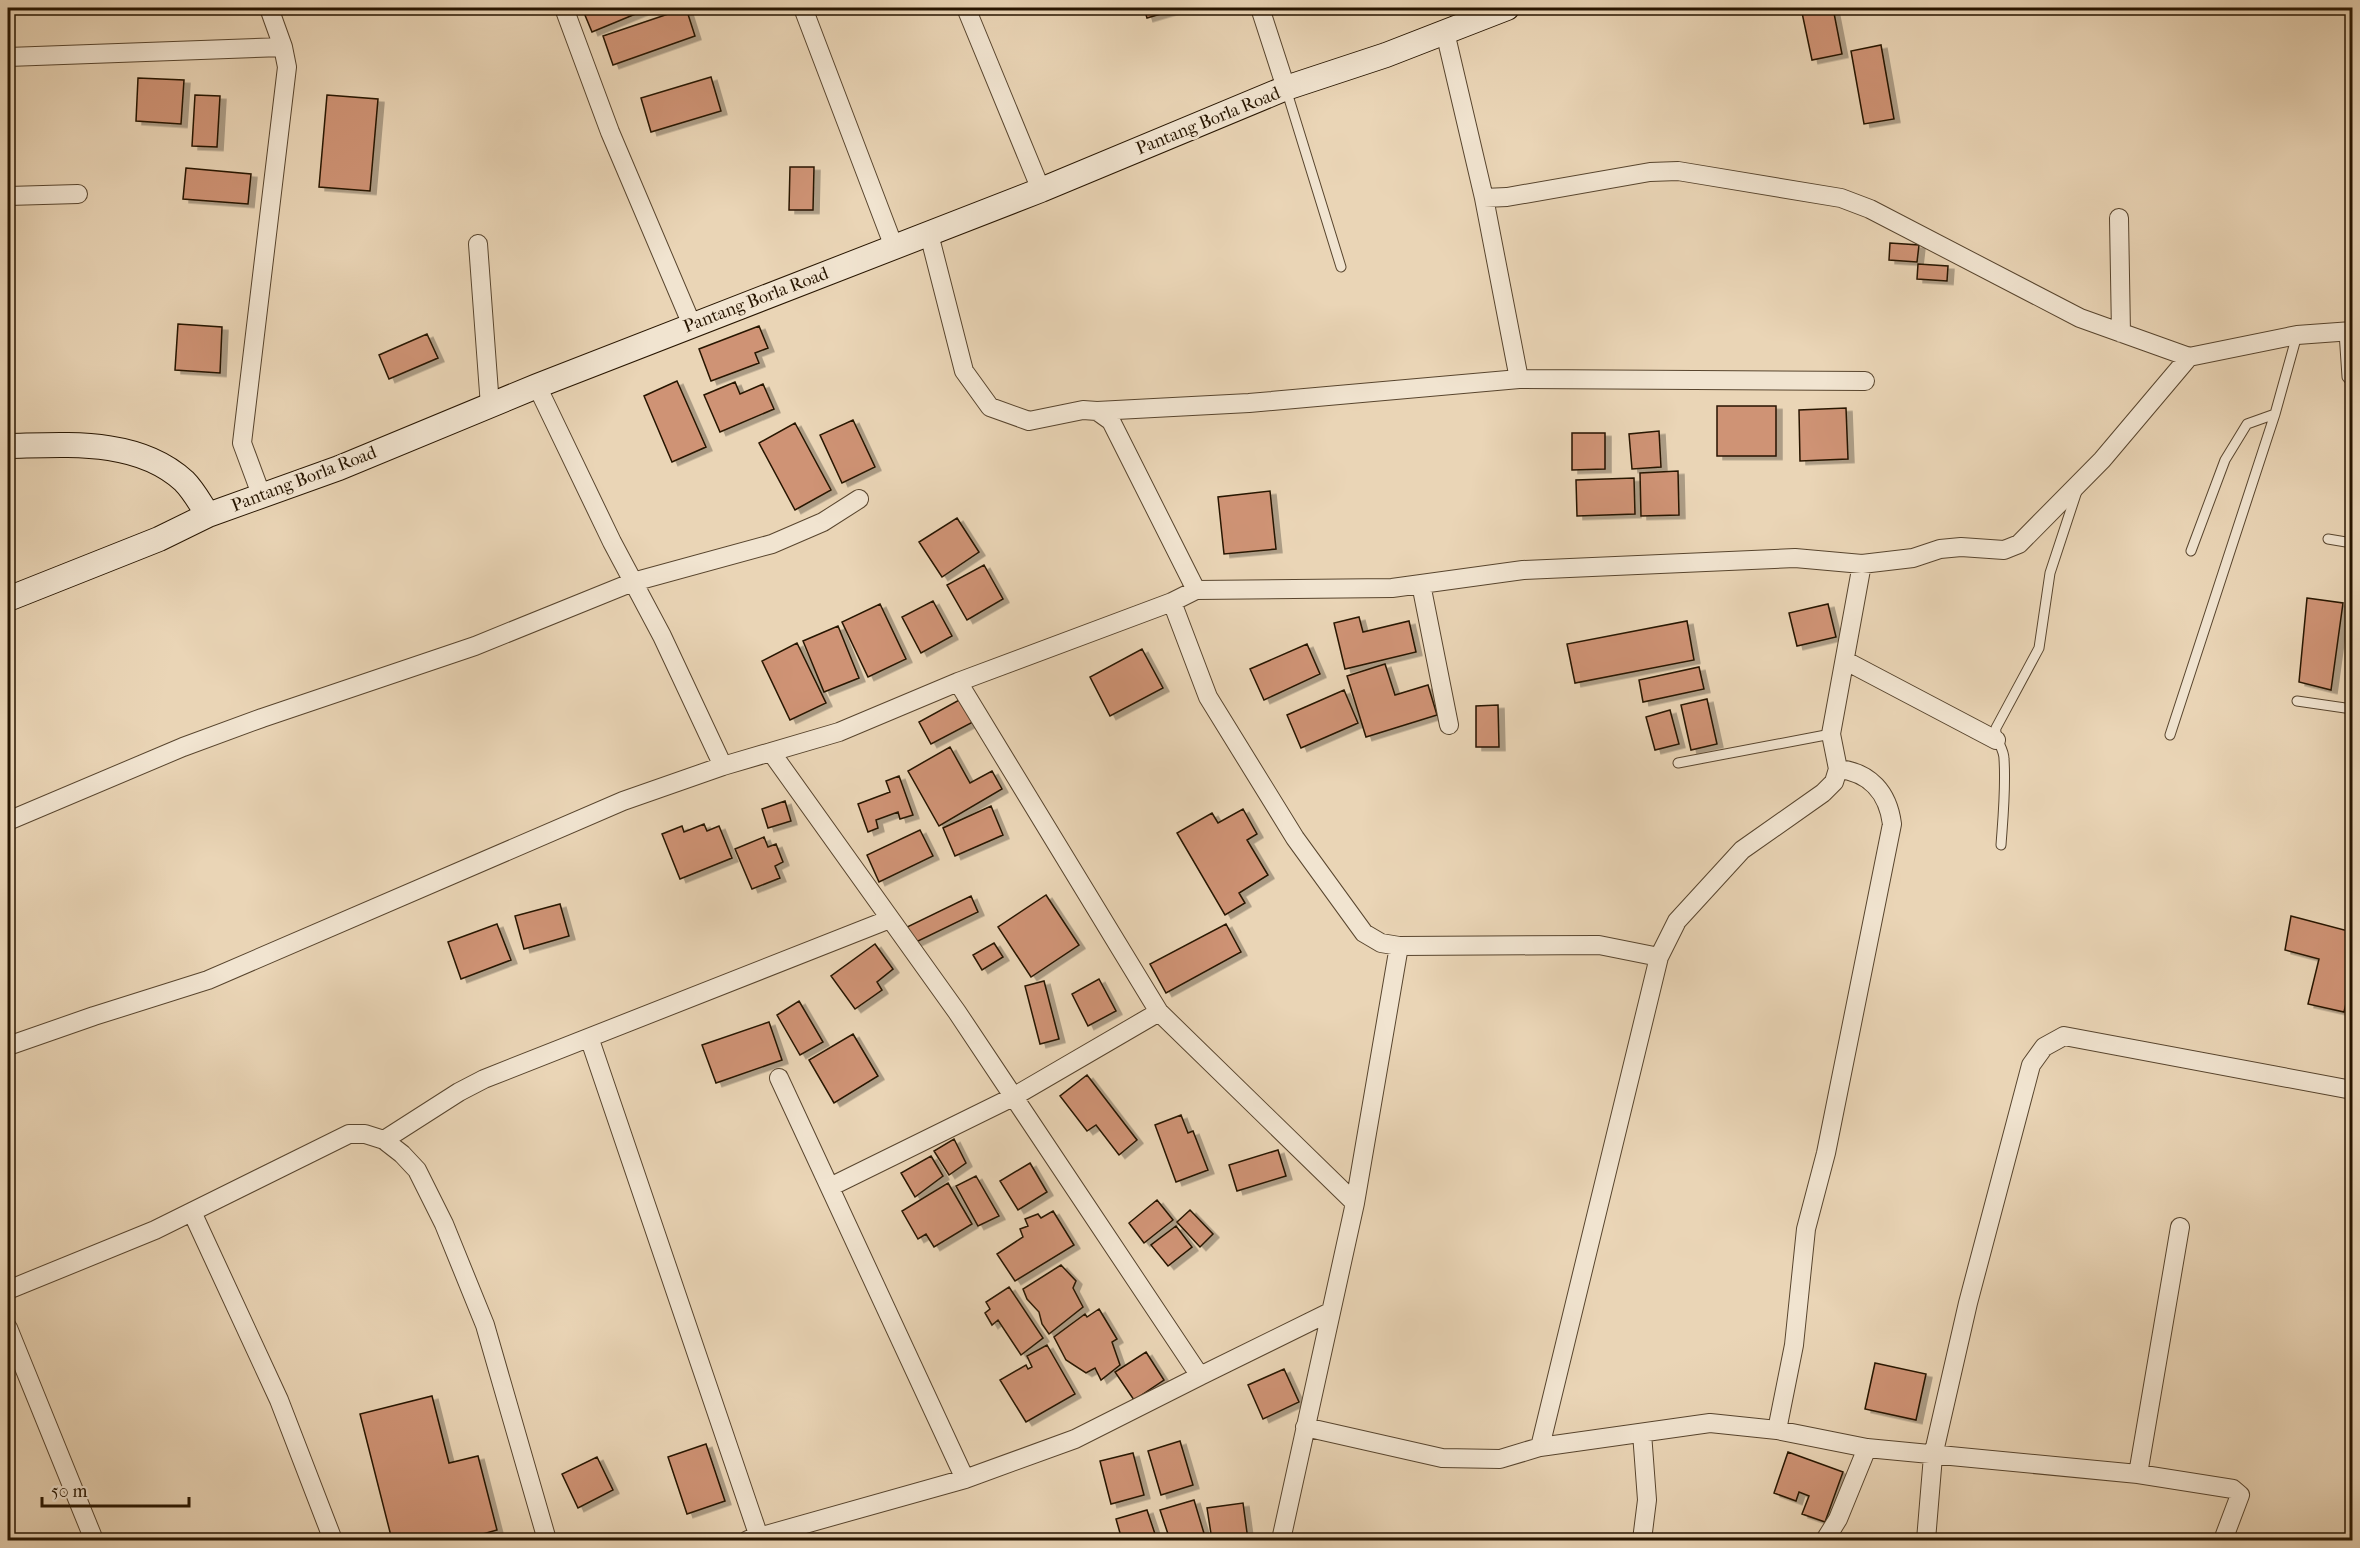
<svg xmlns="http://www.w3.org/2000/svg" width="2360" height="1548" font-family="'IM FELL French Canon',serif">
  <defs>
    <filter id="shadow"><feDropShadow dx="6" dy="3.5" stdDeviation="0" flood-color="#0004"/></filter>
  </defs>
  <rect width="100%" height="100%" fill="#ead5b6"/>
  <filter id="stains"><feTurbulence type="fractalNoise" baseFrequency=".00333" numOctaves="4"/><feColorMatrix values="0 0 0 0 .2 0 0 0 0 .09 0 0 0 0 .02 0 0 0 .5 -.17"/></filter>
  <radialGradient id="worn" r=".72"><stop offset=".6" stop-color="#630" stop-opacity="0"/><stop offset="1" stop-color="#630" stop-opacity=".3"/></radialGradient>
  <path fill="#cf9375" stroke="#271500" stroke-width="1.5" filter="url(#shadow)" d="M582,8H650L592,32Z
    M686,8L695,36L613,65L603,36Z
    M1144,8H1181L1147,18Z
    M1801,8H1833L1842,54L1812,60Z
    M1881,45L1894,119L1864,124L1851,51Z
    M711,77L721,111L651,132L641,98Z
    M138,78L184,80L181,124L136,121Z
    M195,95L220,96L217,147L192,146Z
    M327,95L378,99L370,191L319,187Z
    M790,167H814L813,210H789Z
    M186,168L251,174L248,204L183,199Z
    M1890,243L1919,245L1917,262L1889,260Z
    M1918,264L1948,266L1947,281L1917,279Z
    M178,324L222,327L220,373L175,370Z
    M759,326L768,348L755,353L759,363L711,381L699,349Z
    M427,334L438,358L389,379L379,355Z
    M677,381L706,447L672,462L644,396Z
    M735,382L740,394L763,384L774,409L720,432L704,395Z
    M1717,406H1776V456H1717Z
    M1846,408L1848,459L1800,461L1799,410Z
    M853,420L875,467L842,483L820,435Z
    M795,423L831,490L795,510L759,443Z
    M1659,431L1661,467L1632,469L1629,434Z
    M1572,433H1605V469L1572,470Z
    M1678,471L1679,515L1641,516L1640,473Z
    M1634,478L1635,514L1577,516L1576,480Z
    M1270,491L1276,549L1224,554L1218,497Z
    M957,518L979,552L942,577L919,542Z
    M984,565L1003,599L967,620L947,585Z
    M2307,598L2343,603L2331,690L2299,682Z
    M933,601L952,636L921,653L902,617Z
    M880,604L906,659L868,677L842,622Z
    M1828,604L1836,637L1797,646L1789,613Z
    M1359,617L1363,632L1409,621L1416,652L1345,669L1334,623Z
    M1687,621L1694,660L1575,683L1567,644Z
    M838,626L859,678L824,692L803,641Z
    M797,643L826,703L790,720L762,661Z
    M1307,644L1320,674L1264,700L1250,669Z
    M1142,649L1163,688L1110,716L1090,677Z
    M1385,664L1395,695L1428,685L1437,715L1366,737L1347,676Z
    M1699,667L1704,689L1643,702L1639,680Z
    M1344,690L1358,723L1301,748L1287,715Z
    M961,699L973,722L931,744L919,722Z
    M1707,699L1717,744L1691,750L1681,705Z
    M1498,705L1499,747H1476V706Z
    M1670,710L1679,744L1655,750L1646,717Z
    M950,747L970,783L992,771L1002,789L939,826L908,771Z
    M899,776L913,815L900,819L898,812L876,820L878,828L868,832L858,804L890,792L886,781Z
    M785,801L791,821L768,828L762,809Z
    M991,806L1003,835L955,856L943,828Z
    M1243,809L1257,834L1247,840L1268,875L1239,893L1245,903L1225,915L1177,833L1212,813L1218,823Z
    M704,824L707,831L719,826L732,858L680,879L662,834L682,826L684,832Z
    M920,830L933,856L879,882L867,855Z
    M764,837L768,847L776,844L783,862L775,866L780,878L752,889L735,849Z
    M1046,895L1079,945L1031,977L998,927Z
    M971,896L978,912L914,943L907,927Z
    M560,904L569,936L524,949L515,916Z
    M2291,916L2352,932V978L2344,1012L2308,1004L2319,959L2285,950Z
    M497,924L511,960L461,979L448,942Z
    M1226,924L1241,952L1166,993L1150,964Z
    M994,943L1003,957L982,970L973,955Z
    M875,944L893,969L877,982L882,990L855,1009L831,976Z
    M1099,979L1116,1011L1088,1026L1072,994Z
    M1044,981L1059,1039L1040,1044L1025,986Z
    M799,1001L823,1042L800,1055L777,1015Z
    M769,1022L782,1060L716,1083L702,1045Z
    M853,1034L878,1076L834,1103L809,1060Z
    M1087,1075L1137,1140L1119,1155L1096,1125L1087,1131L1060,1096Z
    M1181,1115L1188,1133L1193,1131L1208,1170L1176,1182L1155,1125Z
    M954,1139L966,1163L949,1175L934,1151Z
    M1278,1150L1286,1176L1237,1191L1229,1165Z
    M931,1156L943,1176L915,1197L901,1173Z
    M1030,1163L1047,1192L1018,1210L1000,1181Z
    M976,1176L999,1216L978,1226L956,1186Z
    M948,1183L972,1224L934,1247L926,1234L918,1239L902,1211Z
    M1157,1200L1173,1220L1144,1243L1129,1223Z
    M1190,1210L1213,1234L1200,1247L1177,1222Z
    M1053,1211L1074,1245L1015,1281L997,1254L1023,1237L1020,1229L1028,1226L1025,1219L1038,1214L1041,1218Z
    M1176,1226L1192,1247L1168,1266L1151,1245Z
    M1061,1265L1076,1281L1073,1288L1083,1307L1049,1334L1042,1324L1039,1312L1027,1299L1023,1289Z
    M1009,1287L1043,1338L1021,1355L998,1320L992,1325L985,1313L990,1309L986,1302Z
    M1099,1309L1117,1339L1112,1342L1120,1365L1101,1380L1095,1368L1086,1373L1066,1360L1054,1337L1085,1314L1087,1317Z
    M1047,1345L1075,1394L1026,1422L1000,1380L1026,1365L1028,1369L1032,1367L1027,1356Z
    M1146,1352L1164,1380L1134,1400L1115,1372Z
    M1875,1363L1926,1374L1916,1420L1865,1409Z
    M1284,1369L1299,1402L1263,1419L1248,1385Z
    M432,1396L449,1463L478,1456L497,1530L479,1535L480,1540H392L360,1414Z
    M1180,1441L1193,1485L1161,1495L1148,1451Z
    M706,1444L725,1501L687,1514L668,1457Z
    M1788,1452L1843,1472L1825,1522L1802,1514L1809,1496L1799,1492L1796,1501L1774,1493Z
    M1133,1453L1144,1495L1111,1504L1100,1461Z
    M597,1457L613,1490L578,1508L562,1474Z
    M1194,1500L1206,1540H1170L1160,1510Z
    M1194,1500L1206,1540H1170L1160,1510Z
    M1243,1503L1248,1540H1212L1207,1508Z
    M1147,1510L1157,1540H1122L1116,1519Z"/>
  <g fill="none" stroke-linecap="round" stroke-linejoin="round">
    <defs>
      <path id="lane" d="M1286,89L1341,267
        M2344,332L2347,377L2352,383
        M2328,539L2352,543
        M2191,551L2225,460L2247,424L2275,414
        M2297,701L2352,709
        M2170,735L2275,414L2297,335
        M1678,763L1831,734
        M2001,845C2003,817 2006,788 2004,759C2004,747 1994,740 1996,728L2039,648L2050,573L2078,488"/>
      <path id="street" d="M564,8L610,132L692,325
        M803,8L894,247
        M966,8L1041,190
        M1260,8L1286,88
        M1445,32L1484,198L1507,197L1650,172L1678,171L1841,198L1870,209L2080,318L2189,357
        M8,57L283,47
        M8,196L78,194
        M1484,198L1519,379
        M2119,218L2121,333
        M929,234L964,371L990,407L1029,421L1083,410L1097,411L1111,421L1196,590
        M478,244L490,406
        M537,386L612,542L662,636L723,766
        M1097,411L1249,403L1519,379L1865,381
        M262,497L242,443L287,67L283,47L269,8
        M1421,584L1449,725
        M1172,602L1208,697L1295,838L1364,933L1381,943L1399,946L1355,1203L1281,1540
        M1846,661L1996,740
        M8,821L183,747L262,718L475,646L633,582L772,544L823,522L859,499
        M1399,946L1599,945L1659,957
        M1159,1012L1355,1203
        M590,1040L759,1537
        M8,1046L94,1016L208,980L623,801L723,766L839,732L958,682L1172,602L1196,590L1392,588L1523,570L1795,558L1862,564L1913,558L1940,549L1961,547L2004,550L2019,544L2102,460L2189,357L2297,335L2352,331
        M779,1078L965,1479
        M384,1140L459,1092L484,1079L890,919
        M830,1187L1013,1097L1159,1012L958,682
        M192,1212L279,1400L333,1540
        M8,1290L155,1230L349,1134H365L384,1140L402,1154L417,1170L444,1224L485,1325L547,1540
        M8,1328L94,1540
        M1200,1376L1330,1312
        M1305,1427L1442,1458L1500,1459L1540,1447L1710,1423L1777,1430L1794,1345L1806,1229L1826,1153L1892,824C1888,793 1870,772 1838,769
        M1777,1430L1867,1448L2138,1474L2233,1489L2240,1495L2223,1540
        M1540,1447L1659,957L1677,921L1742,850L1823,793L1834,782L1838,769L1831,734L1862,564
        M2138,1474L2180,1227
        M748,1540L965,1479L1075,1439L1200,1376L957,1012L771,752
        M1642,1540L1647,1500L1642,1433
        M1825,1540L1838,1519L1867,1448
        M1926,1540L1933,1456L1968,1303L2031,1065L2044,1047L2064,1036L2352,1090"/>
      <path id="secondary" d="M8,446C66,445 137,438 184,481C194,491 200,503 208,515
        M8,599L159,539L208,515L339,468L537,386L1041,190L1286,88L1386,55L1507,8"/>
    </defs>
    <use href="#lane" stroke="#58452e" stroke-width="11"/>
    <use href="#street" stroke="#58452e" stroke-width="20"/>
    <use href="#secondary" stroke="#271500" stroke-width="26"/>
    <use href="#lane" stroke="#f1e4d0" stroke-width="9"/>
    <use href="#street" stroke="#f1e4d0" stroke-width="18"/>
    <use href="#secondary" stroke="#f1e4d0" stroke-width="24"/>
  </g>
  <g text-anchor="middle" dominant-baseline="central" stroke-width="6" stroke-linejoin="round" paint-order="stroke">
    <g font-size="18" fill="#271500" stroke="#f1e4d0">
      <text transform="translate(1208 121) rotate(-22)">Pantang Borla Road</text>
      <text transform="translate(756 300) rotate(-21)">Pantang Borla Road</text>
      <text transform="translate(304 479) rotate(-21)">Pantang Borla Road</text>
    </g>
  </g>
  <rect width="2360" height="1548" fill="none" stroke="#ead5b6" stroke-width="30"/>
  <rect x="9" y="9" width="2342" height="1530" fill="none" stroke="#271500" stroke-width="3"/>
  <rect x="15" y="15" width="2330" height="1518" fill="none" stroke="#271500" stroke-width="1.5"/>
  <path d="M42 1497v9h147v-9" fill="none" stroke="#271500" stroke-width="3"/>
  <text x="51" y="1497" font-size="18" fill="#271500" stroke="#f1e4d0" stroke-width="4.5" paint-order="stroke">50 m</text>
  <rect width="100%" height="100%" filter="url(#stains)"/>
  <rect width="100%" height="100%" fill="url(#worn)"/>
</svg>
